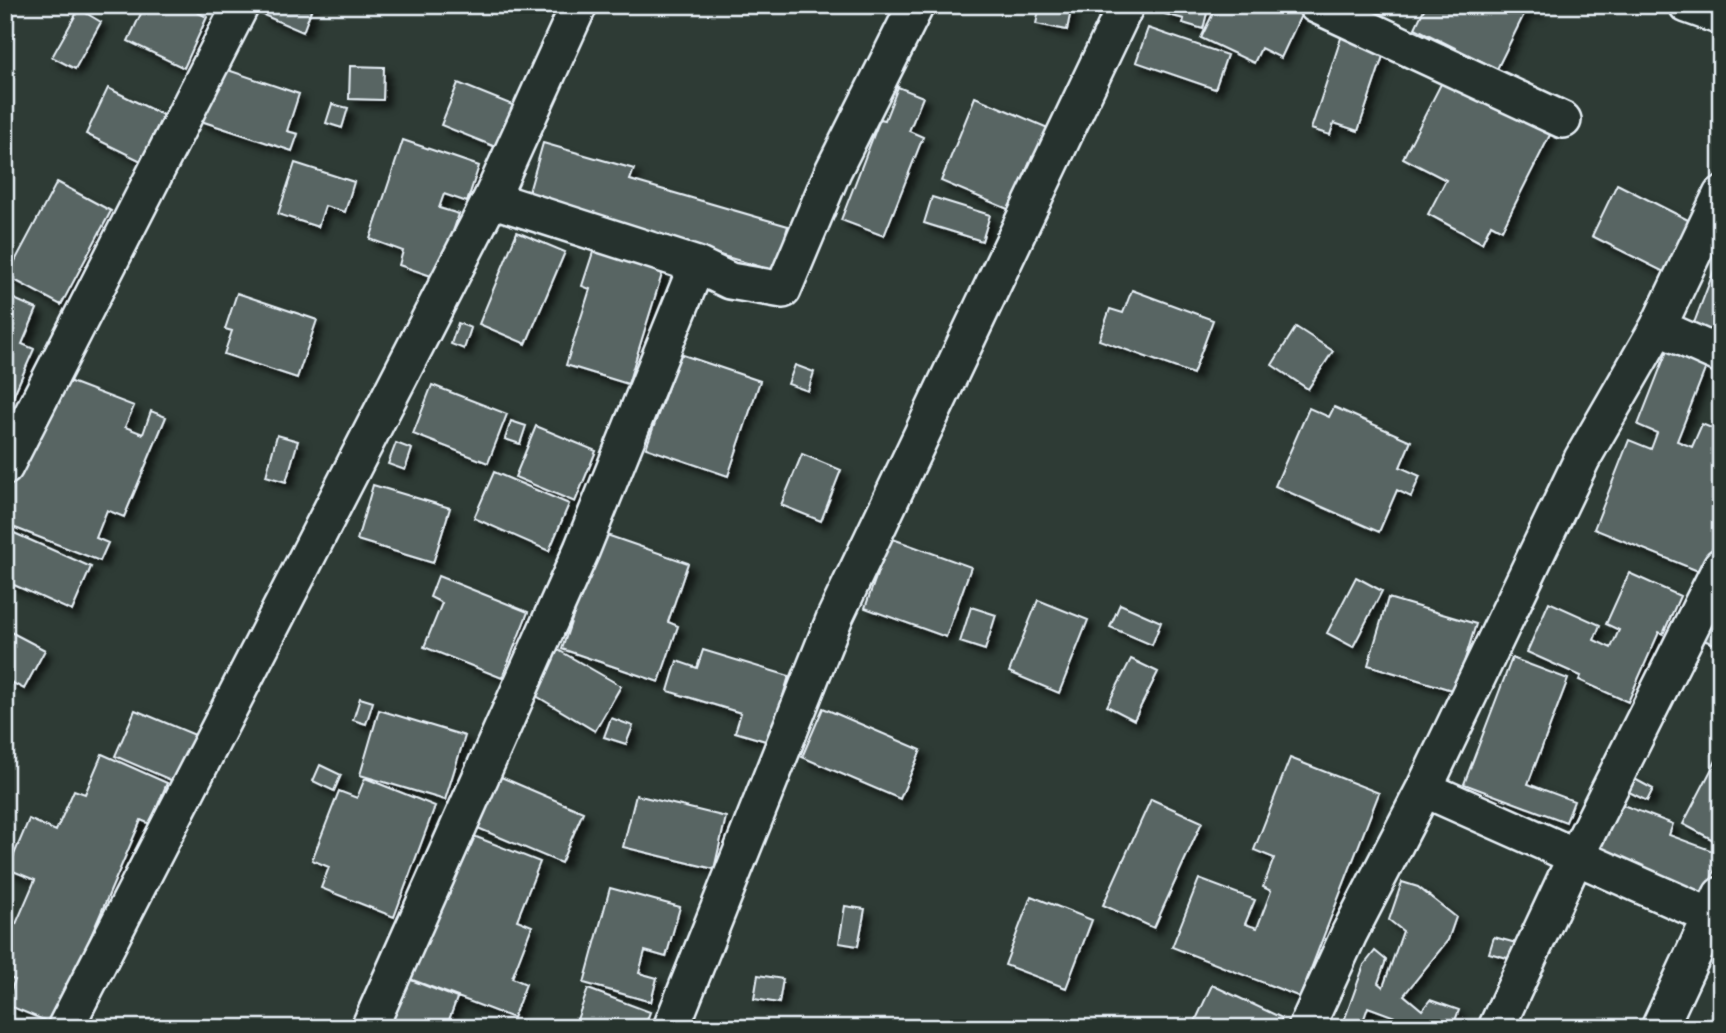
<svg xmlns="http://www.w3.org/2000/svg" width="1726" height="1033" font-family="Pangolin,sans-serif">
  <defs>
    <filter id="shadow"><feDropShadow dx="6" dy="6" stdDeviation="3.5" flood-color="#0009"/></filter>
  </defs>
  <rect width="100%" height="100%" fill="#2e3b35"/>
  <filter id="ink" filterUnits="userSpaceOnUse"><feTurbulence type="fractalNoise" baseFrequency=".0143" numOctaves="2"/><feDisplacementMap in="SourceGraphic" scale="14" xChannelSelector="R" yChannelSelector="G"/><feConvolveMatrix kernelMatrix="1 2 1 2 8 2 1 2 1" color-interpolation-filters="sRGB"/></filter>
  <g filter="url(#ink)">
    <path fill="#596563" stroke="#e8f1f8" stroke-width="2" filter="url(#shadow)" d="M145,5H182L207,17L184,68L128,41Z
      M264,5H313L303,32L261,14Z
      M1040,5H1072L1067,30L1036,24Z
      M1168,5H1209L1203,29L1183,23L1184,19L1165,14Z
      M1217,5H1286L1302,13L1281,58L1261,48L1254,63L1201,38Z
      M1426,5H1538L1535,12L1527,8L1497,69L1415,28Z
      M79,9L101,22L75,69L52,57Z
      M1148,28L1227,55L1215,89L1136,62Z
      M1342,35L1385,50L1358,131L1334,123L1330,135L1311,129Z
      M216,66L299,94L287,131L298,134L292,151L198,120Z
      M350,66L384,67L383,100L349,99Z
      M1444,78L1551,133L1502,230L1491,224L1482,243L1428,214L1446,180L1403,158Z
      M458,83L515,106L498,148L441,125Z
      M898,87L923,97L909,131L923,137L884,236L841,220L880,119L885,120Z
      M108,88L163,115L141,161L86,134Z
      M975,97L1048,128L1035,159L1032,157L1010,210L941,181Z
      M332,104L348,108L342,128L326,123Z
      M403,140L479,166L467,202L444,194L439,208L459,214L437,278L399,265L403,251L370,239Z
      M543,143L634,169L630,180L788,226L775,271L527,199Z
      M295,163L354,182L345,212L325,206L318,227L278,214Z
      M57,182L111,211L61,305L7,276Z
      M1617,184L1694,223L1668,274L1592,236Z
      M932,197L990,215L982,241L924,223Z
      M517,232L565,252L526,344L479,324Z
      M594,249L663,271L628,384L566,365L590,289L582,286Z
      M1721,252V343L1691,331Z
      M1132,290L1213,320L1193,374L1099,340L1110,309L1123,313Z
      M237,293L317,320L297,378L224,354L232,331L225,329Z
      M5,295L37,309L22,344L34,349L5,415Z
      M458,323L471,328L464,349L451,344Z
      M1296,327L1333,351L1308,389L1272,365Z
      M1667,351L1706,367L1677,441L1692,447L1702,424L1721,432V530L1703,573L1594,529L1629,440L1651,449L1657,433L1638,425Z
      M680,354L760,381L728,476L646,448Z
      M795,365L814,372L808,391L788,384Z
      M63,379L134,406L125,427L143,434L151,411L166,417L124,517L107,510L96,538L108,543L100,561L5,524V495L37,412Z
      M432,385L507,414L488,463L413,434Z
      M1334,407L1411,441L1400,467L1420,476L1411,497L1397,490L1379,532L1275,486L1309,408L1329,417Z
      M511,421L526,426L520,444L505,439Z
      M536,426L596,451L575,502L515,477Z
      M277,435L298,441L286,482L266,476Z
      M396,443L412,449L405,470L388,464Z
      M802,454L841,470L821,521L781,505Z
      M494,472L569,504L549,551L474,518Z
      M373,485L450,508L433,563L357,540Z
      M5,529L91,567L72,611L5,581Z
      M601,533L688,563L668,622L678,626L659,682L562,649Z
      M890,538L971,567L946,637L865,608Z
      M1629,573L1680,596L1663,634L1659,632L1628,702L1579,680L1581,676L1527,652L1549,602L1600,625L1594,640L1611,648L1619,630L1606,624Z
      M438,576L528,612L502,678L424,647L442,603L430,597Z
      M1356,577L1382,591L1353,647L1327,633Z
      M1721,584V646L1703,640Z
      M1388,598L1476,624L1455,691L1368,665Z
      M1038,600L1088,620L1059,693L1009,672Z
      M1120,604L1161,622L1152,645L1110,627Z
      M971,607L996,615L985,650L960,642Z
      M5,629L45,650L24,689L5,679Z
      M553,647L621,686L595,731L528,691Z
      M703,650L789,676L769,742L735,732L741,713L668,691L677,661L697,668Z
      M1512,658L1568,679L1528,784L1574,801L1566,822L1464,784Z
      M1131,659L1158,672L1134,720L1107,706Z
      M360,698L373,702L366,724L353,720Z
      M823,708L921,750L900,799L802,757Z
      M135,710L200,737L180,784L115,756Z
      M379,710L465,736L445,800L360,775Z
      M611,718L633,726L626,744L604,737Z
      M1721,751V844L1683,824Z
      M102,754L167,783L150,824L141,820L53,1024L5,1004L15,980L5,976V919L16,924L35,880L8,869L29,819L56,831L74,790L85,794Z
      M1290,758L1379,793L1300,997L1172,947L1199,879L1255,900L1245,924L1257,928L1271,891L1263,887L1274,858L1254,850Z
      M320,765L341,775L334,791L313,781Z
      M494,774L583,812L561,863L473,826Z
      M1631,777L1653,789L1647,801L1625,790Z
      M365,778L435,806L394,917L321,888L329,867L312,860L339,791L357,798Z
      M636,795L726,817L714,869L623,847Z
      M1151,799L1202,822L1154,928L1103,905Z
      M1615,802L1673,824L1669,835L1721,854L1703,901L1597,852Z
      M466,833L540,862L517,920L532,926L512,978L526,984L513,1018L410,979Z
      M1402,882L1418,887L1456,917L1448,940L1404,995L1422,1010L1430,1000L1459,1010L1452,1028H1404L1406,1021L1368,1007L1361,1027L1344,1021L1364,965L1375,951L1386,960L1378,983L1383,987L1403,931L1389,920Z
      M610,888L680,907L666,957L645,951L639,973L657,978L651,1002L584,983Z
      M1031,896L1092,920L1066,988L1005,965Z
      M845,906L865,909L858,946L839,943Z
      M1494,937L1516,943L1511,959L1489,953Z
      M758,975L783,979L779,1003L754,999Z
      M406,978L457,998L446,1028H387Z
      M1212,985L1282,1018L1277,1028H1192Z
      M588,989L650,1012L644,1028H574Z"/>
    <g fill="none" stroke-linecap="round" stroke-linejoin="round">
      <defs>
        <path id="minor" d="M1316,5L1563,120
          M1687,5L1721,17
          M491,199L697,265L730,281L783,290L833,171L916,5
          M1658,327L1721,355
          M5,467L241,5
          M1424,789L1721,921
          M65,1028L491,199L579,5
          M369,1028L582,549L697,265
          M671,1028L835,617L1126,5
          M1306,1028L1349,934L1424,789L1582,459L1658,327L1721,195
          M1496,1028L1575,858L1721,566
          M1659,1028L1721,895"/>
      </defs>
      <use href="#minor" stroke="#e8f1f8" stroke-width="40"/>
      <use href="#minor" stroke="#26332d" stroke-width="35"/>
    </g>
  </g>
  <rect width="1726" height="1033" fill="none" stroke="#26332d" stroke-width="28"/>
  <rect x="14" y="14" width="1698" height="1005" fill="none" stroke="#e8f1f8" stroke-width="2.5" filter="url(#ink)"/>
</svg>
